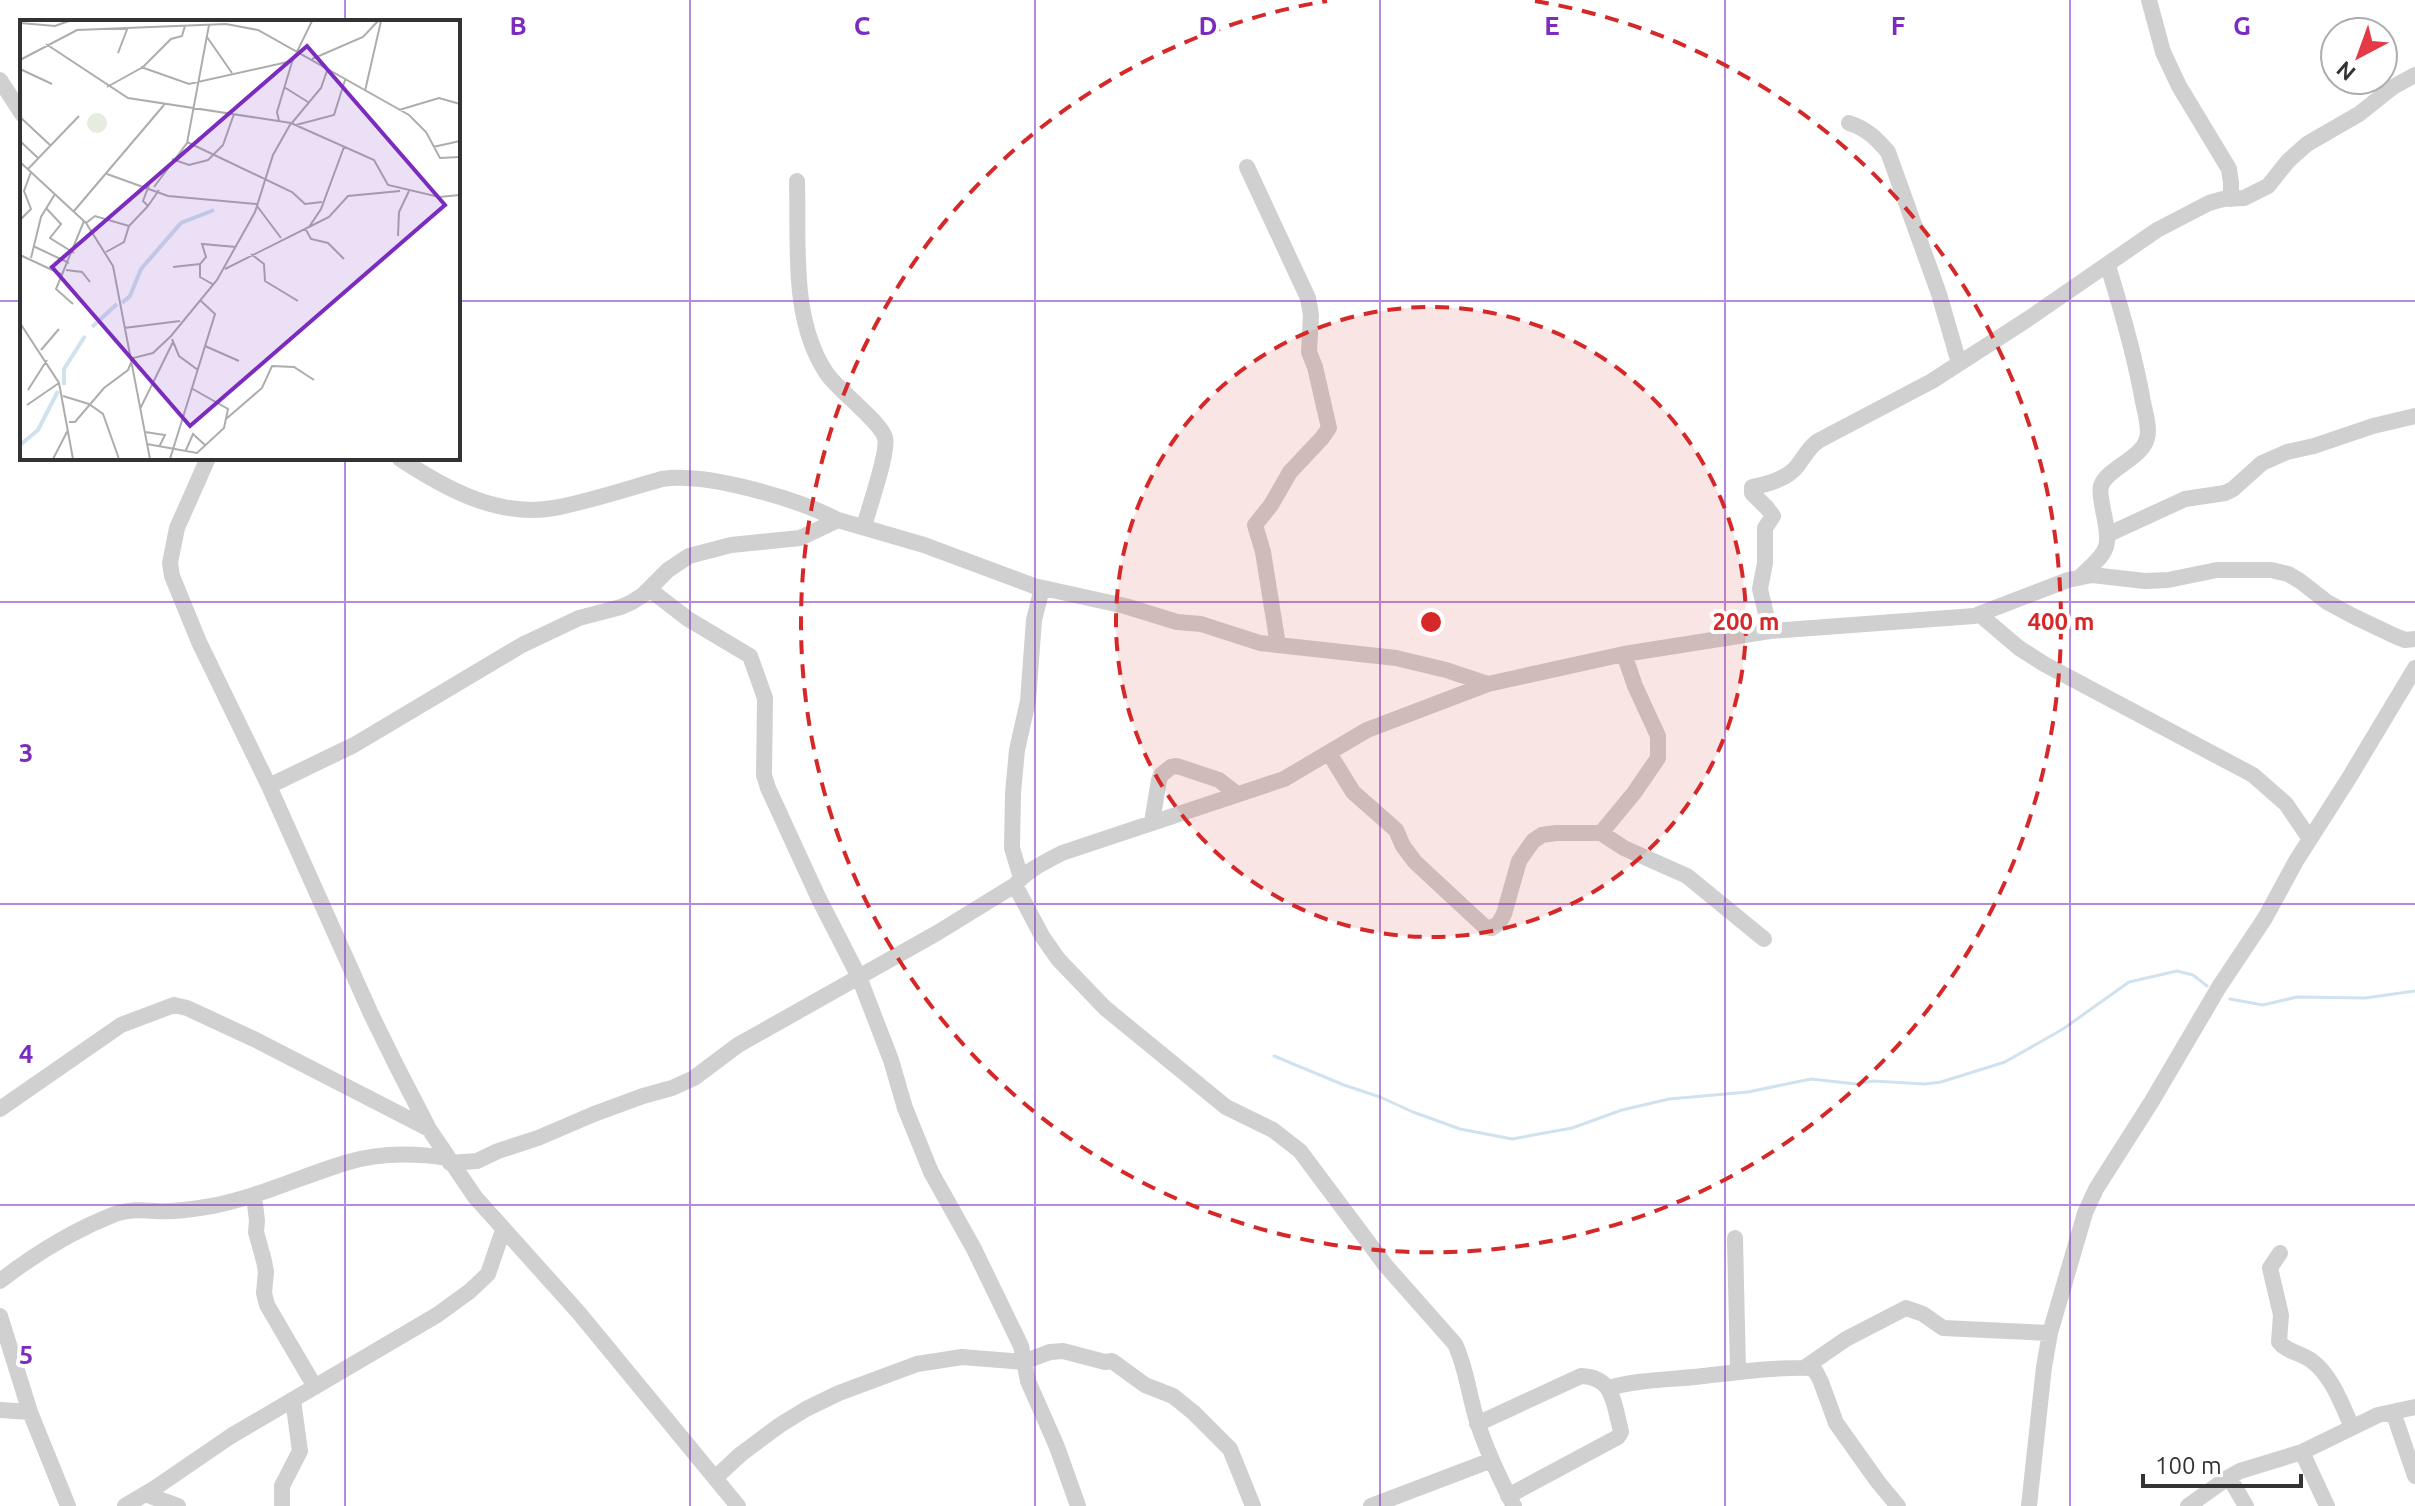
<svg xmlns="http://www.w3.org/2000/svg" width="2415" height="1506" font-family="Ubuntu,sans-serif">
  <rect width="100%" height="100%" fill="#fff"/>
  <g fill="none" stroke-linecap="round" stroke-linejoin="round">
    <path stroke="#cfe2ee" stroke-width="3" d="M2230,999L2263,1005L2297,997L2365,998L2415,991
      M1274,1056L1344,1085L1380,1097L1413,1112L1460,1129L1512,1139L1572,1128L1622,1110L1669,1099L1748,1092L1811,1079L1856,1084L1873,1081L1925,1084L1941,1082L2005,1062L2063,1029L2129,982L2177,971L2193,975L2207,986"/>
    <path stroke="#d0d0d0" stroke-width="16" d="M2149,0L2163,52L2179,86L2229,169L2231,183V199
      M0,80L22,114
      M1849,123C1867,129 1876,138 1888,152L1939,294L1959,363
      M1247,167L1308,298L1311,315L1309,352L1315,367L1329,428L1322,438L1290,472L1271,505L1255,525L1263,552L1278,645
      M797,181C799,244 790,319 827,374C840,392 881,422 885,438C889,452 868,510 864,527
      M208,458L177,528L170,563L172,576L199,642L269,786L371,1014L396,1065L429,1129L475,1197L579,1313L738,1506
      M399,458C444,488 498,518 554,508C591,501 626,489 662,479C706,472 798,499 838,520
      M2109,534L2185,499L2225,493L2233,489L2262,463L2287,452L2314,446L2373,426L2415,416
      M2080,577C2108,550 2112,550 2103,510C2102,502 2099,493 2101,486C2107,468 2142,459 2147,438C2150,428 2145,412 2143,402C2135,356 2122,311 2108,266
      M649,589L688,619L750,656L765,698L764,775L768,788L819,899L859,977L891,1060L905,1108L931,1172L974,1249L1021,1346L1028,1381L1057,1447L1078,1506
      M1979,614L2019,648L2044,664L2253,775L2286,804L2310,839
      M1770,631L1760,589L1765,563V528L1773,516L1767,508L1752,493V487C1768,484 1788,479 1798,465C1805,456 1809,447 1818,441L1932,381L2028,319L2157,230L2209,203L2223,199L2244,198L2268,186L2288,161L2307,144L2359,114L2393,87L2415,75
      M1329,753L1353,792L1396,830L1403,846L1415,862L1485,927L1492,928L1499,923L1504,914L1519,861L1533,841L1542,835L1556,833H1601L1624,848L1687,876L1764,939
      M269,786L354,745L522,645L579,618L621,607L632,602L643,595L668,570L689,556L731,545L800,538L838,520L924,545L1034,586L1125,606L1177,622L1201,624L1260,643L1396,658L1446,670L1488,684
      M1152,822L1159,780L1161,775L1171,767L1177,766L1219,780L1237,794
      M1601,833L1634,793L1658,758V736L1635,686L1624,654
      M1021,878L1012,848L1013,793L1017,750L1028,701L1034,620L1042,588
      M1015,885L1042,936L1058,959L1105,1008L1226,1107L1273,1130L1300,1151L1386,1266L1455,1344C1467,1369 1469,1398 1478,1424C1487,1452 1500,1479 1514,1506
      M0,1109L121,1025L174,1005L187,1008L256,1040L429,1129
      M450,1163L477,1161L498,1151L538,1138L594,1114L643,1096L672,1088L694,1078L738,1045L937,933L1015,885C1027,870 1045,862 1062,853L1284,779L1367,730L1488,684L1624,654L1770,631L1974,616L2068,580L2092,575L2145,581L2168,580L2217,570H2271L2288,574L2300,581L2327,602L2353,616L2395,636L2405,640L2415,639
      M254,1195L257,1221L256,1232L264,1261L266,1272L264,1293L267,1305L315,1387
      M1735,1238L1738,1371
      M2280,1253L2270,1268L2281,1315L2279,1342C2287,1352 2301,1353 2312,1361C2332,1376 2342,1405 2352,1427
      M0,1281C35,1254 74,1230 115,1214C130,1209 142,1210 157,1211C174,1212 195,1209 212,1206C258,1197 300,1177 345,1163C377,1153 414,1153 447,1158
      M0,1316L30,1412L68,1506
      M1804,1368L1846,1339L1906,1308L1923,1314L1943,1328L2050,1333
      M1609,1388C1640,1379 1671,1380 1703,1376C1739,1372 1775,1367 1811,1368L1816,1372L1821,1382L1836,1423L1878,1482L1898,1506
      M0,1410L30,1412
      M2393,1412L2415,1476
      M1477,1424L1581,1376C1613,1377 1613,1401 1620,1427L1621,1432L1618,1437L1508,1496
      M2302,1452L2327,1506
      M2229,1477L2246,1506
      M715,1478L741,1454L780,1425L806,1409L839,1393L917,1364L962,1357L1023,1362L1050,1352L1063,1351L1105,1362L1112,1361L1145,1385L1173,1396L1194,1413L1230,1449L1253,1506
      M145,1494L178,1506
      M125,1506L152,1490L231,1436L437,1315L470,1291L488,1274L503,1230
      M282,1506V1486L300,1451L293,1400
      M1371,1506L1492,1460
      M2029,1506L2044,1367L2050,1333L2085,1213L2096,1189L2152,1101L2219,987L2265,918L2296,861L2349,778L2415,668
      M2188,1506L2229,1477L2240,1471L2302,1452L2378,1415L2415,1407"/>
  </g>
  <path fill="none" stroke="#7b2cbf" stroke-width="2" stroke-opacity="0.55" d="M345,0V22M690,0V1506M1035,0V1506M1380,0V1506M1725,0V1506M2070,0V1506M0,301H22M458,301H2415M345,458V1506M0,602H2415M0,904H2415M0,1205H2415"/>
  <circle cx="1431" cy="622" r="315" fill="#d62828" fill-opacity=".12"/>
  <g fill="none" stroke="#d62828" stroke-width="4" stroke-dasharray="14 10">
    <circle cx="1431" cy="622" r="315"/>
    <path d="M1535 1A630 630 0 1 1 1327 1"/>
  </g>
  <g transform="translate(20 20)">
    <rect width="440" height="440" fill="#fff"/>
    <path d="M67 103a10 10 0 1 1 20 0a10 10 0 1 1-20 0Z" fill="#e6ecdf"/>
    <path fill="none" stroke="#cfe2ee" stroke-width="4" d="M102,283L110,276L121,249L161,203L194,190M72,307L97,284M44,365V349L65,316M0,425L18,410L38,371"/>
    <path fill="none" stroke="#adadad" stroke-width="2" d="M0,3L35,6L49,1M187,17L212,53M26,24L108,78L271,103L354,140L368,165L419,177L440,175M98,33L108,7M292,39L343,17L358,1M0,40L57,10L206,4L238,10L389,95L406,112L420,138L440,137M121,47L169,64L272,41M0,49L32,64M87,67L123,47L151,19L162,16L165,6M264,67L288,82M345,71L361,1M379,90L419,78L440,84M0,97L30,125M259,101L257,92L272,42L292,1M271,104L301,68L308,48M276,105L314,95L325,60M0,121L18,138M167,122L272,172L285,184L302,182M413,127L440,121M152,139L169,145L188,140L203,125L214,94M0,142L66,203L93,246L130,439M8,149L59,96M87,154L148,176L237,184M129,165L123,181L128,186L139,170M134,167L167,123L189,5M237,186L261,218M26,188L41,204L30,218L54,233M54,191L144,85M0,200L11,189L4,171L11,152M66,203L75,196L109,206M289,207L309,197L328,176L380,171M285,208L291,219L308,223L324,239M378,216L379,192L389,171M13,226L49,243M86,232L104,222L109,206L128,186M231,234L244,244L245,261L278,281M0,235L43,255M11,238L21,197L35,174M153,247L180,244M205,249L289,207L301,189L324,127M46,250L62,252L70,262M194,265L180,257V244L186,237L182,224L216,227M53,284L36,269L64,201M0,303L39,363L53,439M104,308L160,301M152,319L159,336L178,350M185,326L219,341M21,330L39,309M8,370L27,340M43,376L69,384M69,384L83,394L99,439M7,385L39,363M120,389L153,322M206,399L242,368L252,346L274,347L294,360M49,402H55L84,368L108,350L113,338L133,333L151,316L197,260L235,192L253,135L271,103M125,412L145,415L139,427M127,424L177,433L204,408L208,389L171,368M166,430L173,414L186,426M33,439L48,410M150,439L195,294L180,280"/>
    <path fill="#7b2cbf" fill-opacity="0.15" stroke="#7b2cbf" stroke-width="4" d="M287,26L425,185L170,406L32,247Z"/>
    <rect width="440" height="440" fill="none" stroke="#333" stroke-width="4"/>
  </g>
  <g font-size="26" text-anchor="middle" font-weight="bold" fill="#7b2cbf" stroke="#fff" stroke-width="8" stroke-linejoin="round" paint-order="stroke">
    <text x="518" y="35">B</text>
    <text x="862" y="35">C</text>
    <text x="1208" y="35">D</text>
    <text x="1552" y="35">E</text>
    <text x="1898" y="35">F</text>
    <text x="2242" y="35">G</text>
    <text x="26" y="762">3</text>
    <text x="26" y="1063">4</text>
    <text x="26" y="1364">5</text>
  </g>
  <circle cx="1431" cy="622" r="12" fill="#d62828" stroke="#fff" stroke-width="4"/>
  <g font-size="24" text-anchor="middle" font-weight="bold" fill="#d62828" stroke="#fff" stroke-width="8" stroke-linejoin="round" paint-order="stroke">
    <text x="1746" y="630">200 m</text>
    <text x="2061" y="630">400 m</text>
  </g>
  <g transform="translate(2359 56) rotate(221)"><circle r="38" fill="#ffffff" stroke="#adadad" stroke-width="2"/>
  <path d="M0-6L14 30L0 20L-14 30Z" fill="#e63946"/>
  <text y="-12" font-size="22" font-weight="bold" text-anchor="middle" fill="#333333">N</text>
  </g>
  <path d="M2143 1474v12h158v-12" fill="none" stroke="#333333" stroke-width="4"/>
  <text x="2155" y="1474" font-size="24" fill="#333333" stroke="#ffffff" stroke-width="6" paint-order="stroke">100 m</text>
</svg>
